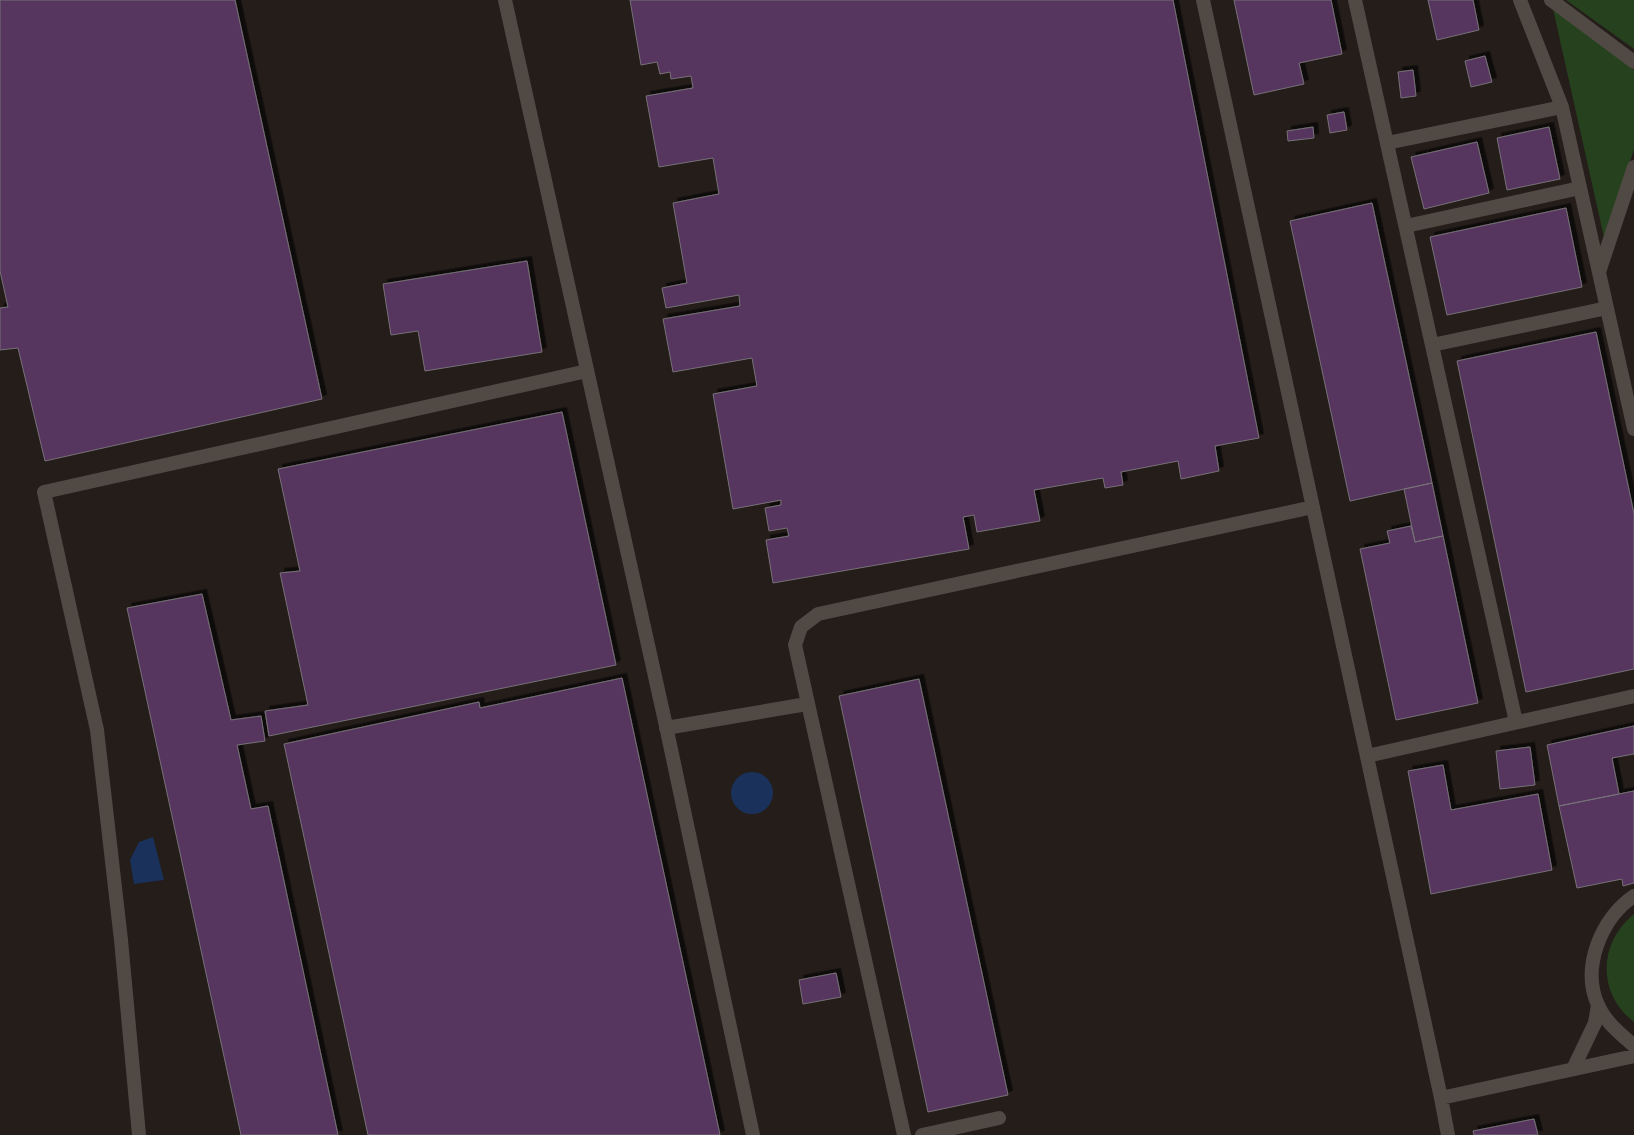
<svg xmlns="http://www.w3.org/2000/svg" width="1634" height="1135" font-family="'Exo 2',sans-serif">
  <defs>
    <filter id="shadow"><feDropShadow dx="4.5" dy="-4.5" stdDeviation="0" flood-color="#0009"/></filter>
  </defs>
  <rect width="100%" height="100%" fill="#241d1a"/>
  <path fill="#26411d" d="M1566,0H1634V49Z
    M1553,9L1634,70V149L1605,242Z
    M1634,914V1022C1597,994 1598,943 1634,914Z"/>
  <path fill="#1a325b" d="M731 793a21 21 0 1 1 42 0a21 21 0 1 1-42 0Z
    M153,837L164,880L134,884L130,860L139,842Z"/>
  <path fill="#56355e" stroke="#777178" filter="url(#shadow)" d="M0,0H235L322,399L45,461L18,348L0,350V308L8,307L0,271Z
    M630,0H1173L1259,438L1215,446L1219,471L1181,479L1178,461L1121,472L1123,485L1105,488L1103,478L1034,490L1040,521L977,532L974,515L963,517L969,549L773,583L766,540L789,536L787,528L769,531L765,508L781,505V500L733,509L713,394L757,386L752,358L673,372L663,319L740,306L739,295L666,308L662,288L687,283L673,203L719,194L713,158L659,167L646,96L693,88L691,76L671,79L670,72L660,74L657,62L641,65Z
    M1234,0H1331L1342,54L1299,63L1304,84L1254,95Z
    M1428,0H1473L1479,30L1437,40Z
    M1485,56L1492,82L1471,87L1465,61Z
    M1413,70L1416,96L1401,98L1398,72Z
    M1344,112L1347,130L1330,133L1327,115Z
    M1313,127L1314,138L1288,141L1287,131Z
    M1549,127L1560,179L1507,190L1497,138Z
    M1477,142L1489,193L1424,209L1411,157Z
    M1372,203L1432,483L1350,501L1290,221Z
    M1566,208L1582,287L1447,315L1430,237Z
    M527,261L542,352L425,371L418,331L391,335L383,284Z
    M1596,332L1634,514V669L1526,692L1457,361Z
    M562,412L616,665L269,736L265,711L308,705L280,573L300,571L278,469Z
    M1432,483L1443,536L1415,542L1404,489Z
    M1411,526L1415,542L1443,536L1478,703L1396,720L1360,549L1390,543L1387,531Z
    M202,594L231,720L261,716L265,741L237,745L251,809L268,806L338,1135H241L127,608Z
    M622,678L720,1135H368L284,744L479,702L480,708Z
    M919,679L1008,1095L928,1112L839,696Z
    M1634,726V754L1612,758L1619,794L1559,806L1547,745Z
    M1530,747L1535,785L1500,789L1496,751Z
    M1443,765L1451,810L1538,794L1552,870L1431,894L1408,771Z
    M1634,791V883L1623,886L1622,879L1577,888L1559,806Z
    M836,973L841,997L803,1004L799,980Z
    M1534,1119L1538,1135H1474L1473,1131Z"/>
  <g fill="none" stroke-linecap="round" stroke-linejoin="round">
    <path stroke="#504944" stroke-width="14" d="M505,0L666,726L753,1135
      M1203,0L1441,1098L1448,1135
      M1355,0L1516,722
      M1520,0L1562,107L1634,429
      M1551,0L1634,62
      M1387,143L1562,107
      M1406,226L1580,188
      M1599,272L1634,167
      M1432,345L1607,308
      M666,728L807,704
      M1367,756L1634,696
      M1634,896C1601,918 1581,968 1598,1005C1605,1022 1621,1034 1634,1046
      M1573,1069L1595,1023L1598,1005
      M1441,1098L1634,1056
      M139,1135L121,940L97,730L44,492L587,371
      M904,1135L795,645L801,627L818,614L1313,507
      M922,1135L999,1118"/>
  </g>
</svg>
